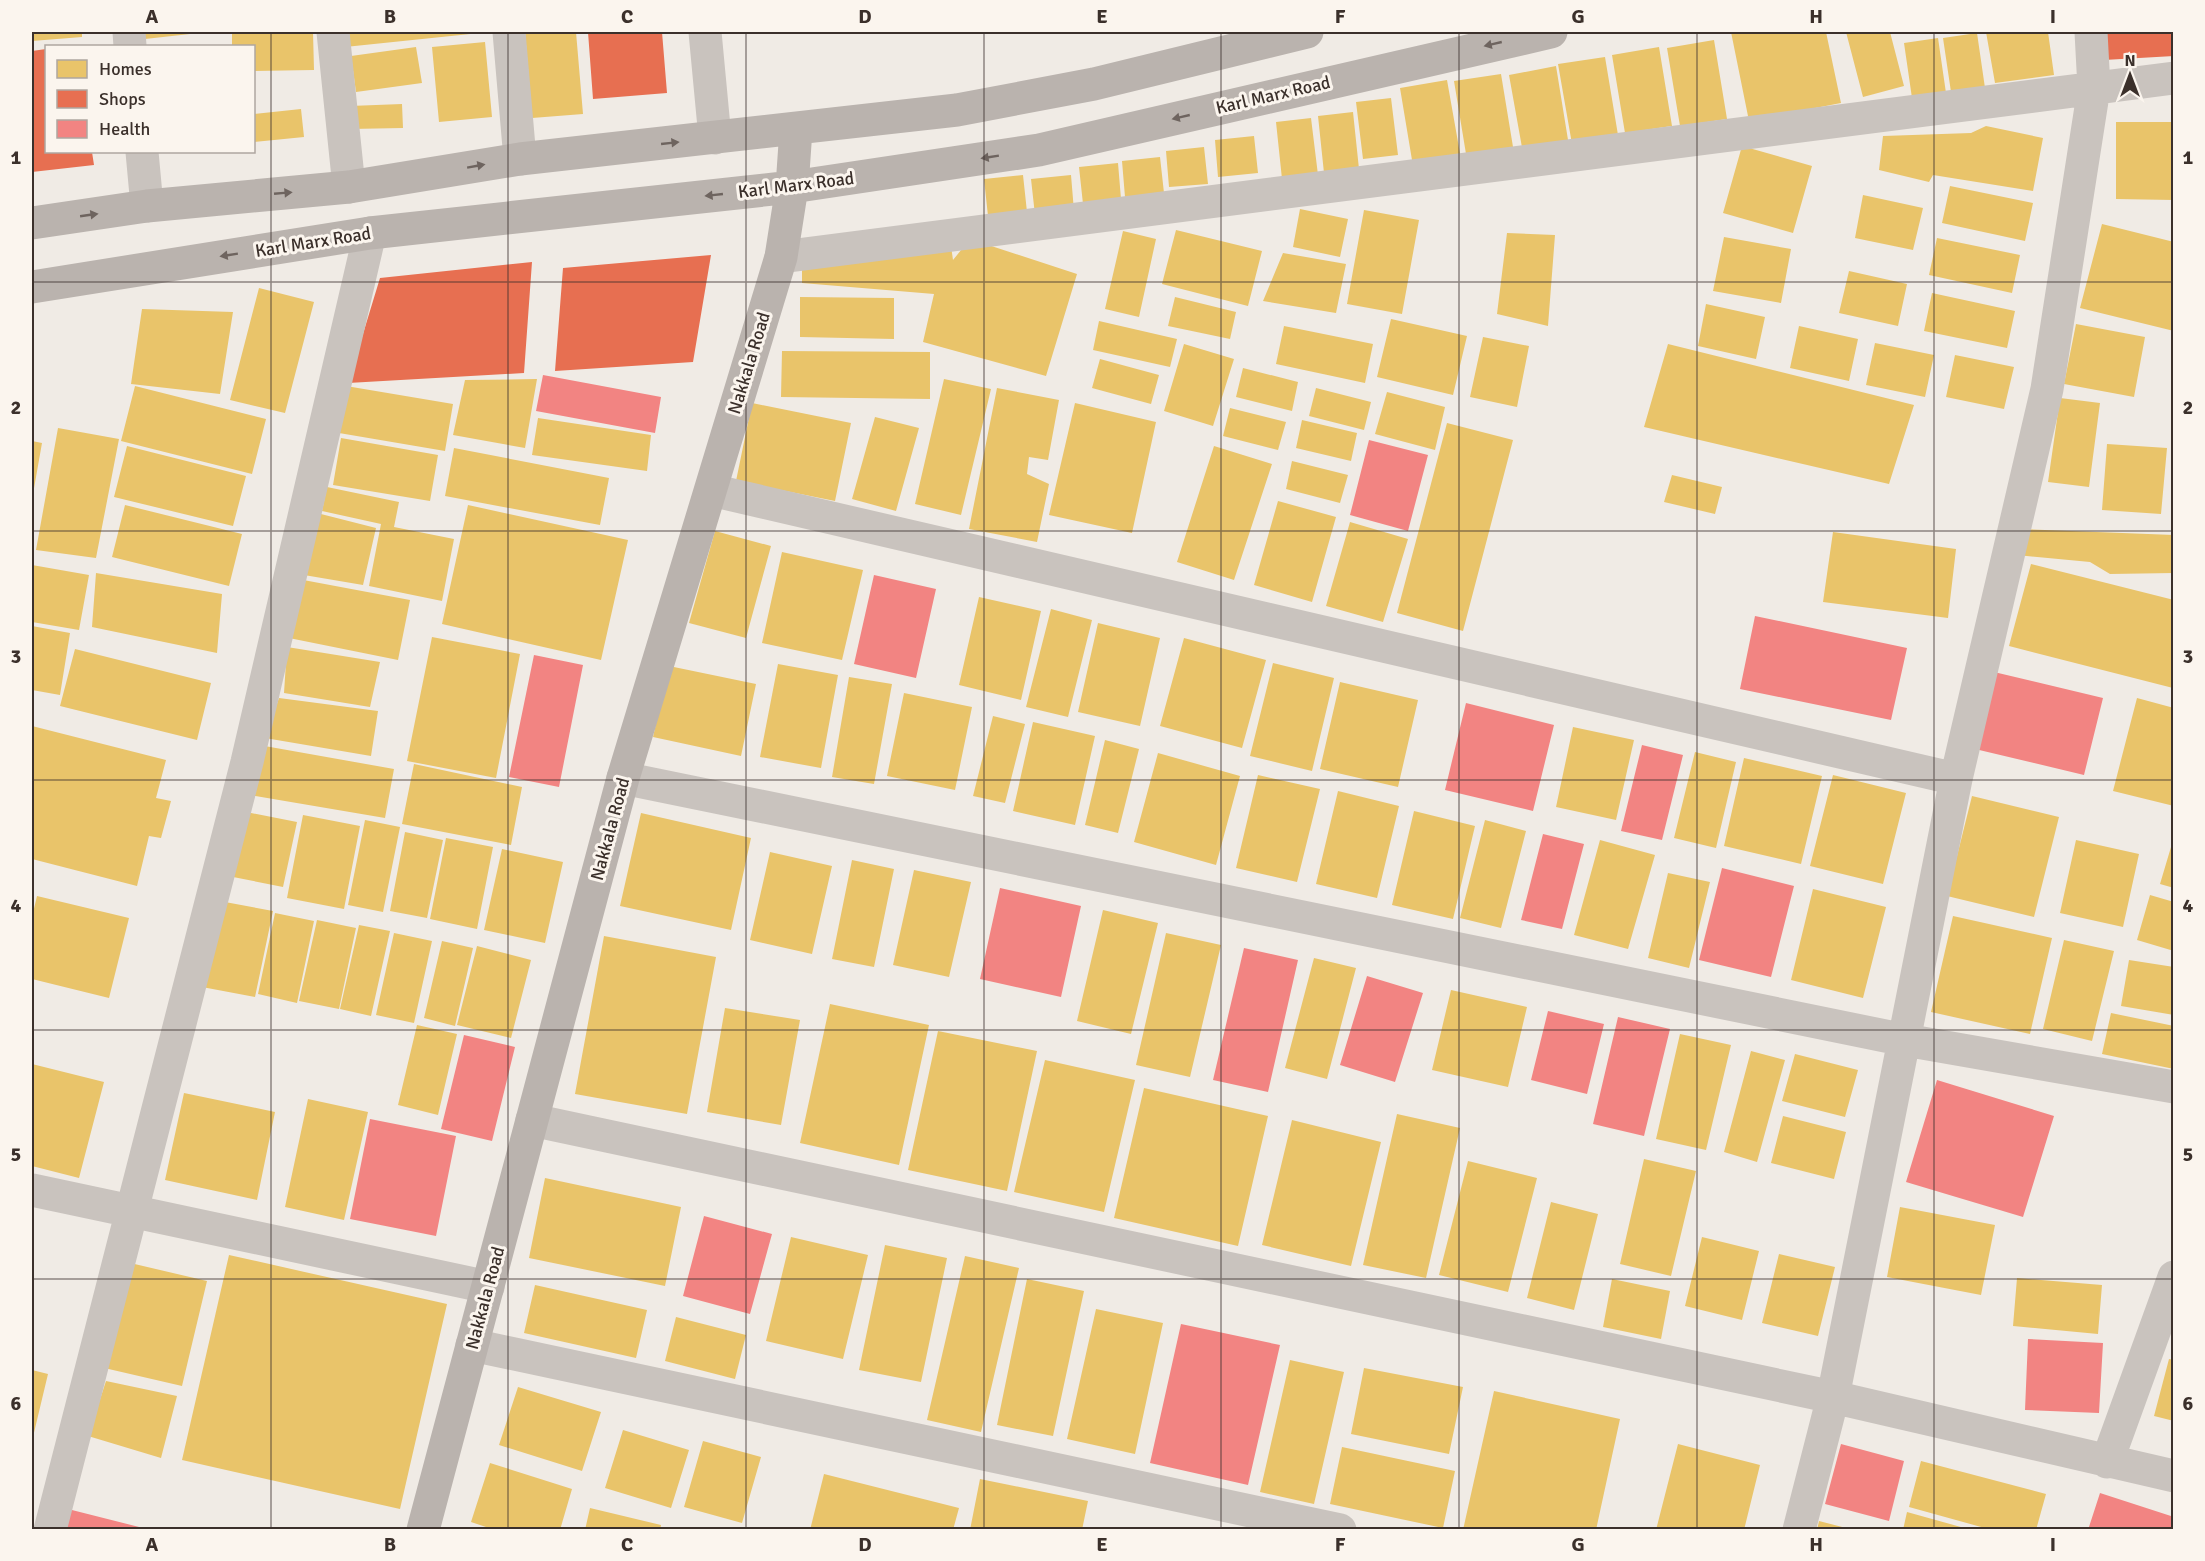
<svg xmlns="http://www.w3.org/2000/svg" width="2205" height="1561" font-family="Signika,sans-serif">
  <rect width="100%" height="100%" fill="#f0ebe5"/>
  <path fill="#e9c46a" d="M32,32H82V37L32,41Z
    M145,32H199V33L145,39Z
    M232,32H313L314,70L254,71V46H232Z
    M344,32H480V33L345,47Z
    M525,32H576L583,114L532,118Z
    M1731,32H1826L1841,103L1749,121Z
    M1846,32H1890L1904,86L1863,97Z
    M1986,32H2048L2054,75L1995,83Z
    M1977,33L1985,88L1951,92L1943,38Z
    M1938,38L1946,93L1912,98L1904,43Z
    M1714,40L1727,119L1680,126L1667,48Z
    M485,42L492,117L439,122L432,47Z
    M416,47L422,83L356,92L351,56Z
    M1659,47L1672,126L1625,133L1612,55Z
    M1605,57L1618,135L1572,144L1558,64Z
    M1556,66L1569,146L1523,153L1509,75Z
    M1501,74L1514,153L1467,160L1454,81Z
    M1447,80L1461,159L1413,166L1400,88Z
    M1391,98L1398,155L1363,159L1356,102Z
    M402,104L403,128L350,129V106Z
    M301,109L304,137L254,142V114Z
    M1353,112L1359,169L1324,173L1318,116Z
    M1311,118L1318,175L1282,179L1276,122Z
    M2116,122H2174V200L2116,199Z
    M1986,126L2043,138L2033,191L1933,175L1929,182L1879,170L1883,136L1971,133Z
    M1254,136L1258,173L1218,177L1215,140Z
    M1742,146L1812,166L1793,233L1723,213Z
    M1204,147L1208,184L1169,187L1166,151Z
    M1160,157L1164,193L1125,197L1122,161Z
    M1118,163L1121,199L1083,204L1079,167Z
    M1023,175L1027,212L988,216L984,179Z
    M1071,175L1074,211L1035,215L1031,179Z
    M1950,186L2033,203L2025,241L1942,223Z
    M1863,195L1923,208L1913,250L1855,238Z
    M1300,209L1348,219L1340,257L1293,247Z
    M1364,210L1419,220L1402,314L1347,304Z
    M2102,224L2174,242V331L2080,308Z
    M1176,230L1262,251L1248,306L1162,284Z
    M1123,231L1156,239L1139,317L1105,309Z
    M1507,233L1555,235L1548,326L1497,314Z
    M1724,237L1791,249L1781,303L1713,291Z
    M1937,238L2020,255L2012,293L1929,275Z
    M970,239L1077,274L1046,376L923,342L934,294L802,283V243L951,246L953,260Z
    M1283,253L1346,264L1336,313L1263,301Z
    M1849,271L1907,284L1898,326L1839,313Z
    M259,288L314,302L285,413L230,400Z
    M1932,293L2015,311L2007,348L1924,331Z
    M800,297L894,298V339L800,337Z
    M1175,297L1236,312L1230,339L1168,326Z
    M1706,304L1765,317L1756,359L1698,346Z
    M142,309L233,312L220,394L131,384Z
    M1391,319L1467,336L1453,395L1377,377Z
    M1099,321L1177,339L1170,367L1093,350Z
    M2076,324L2145,337L2134,397L2064,384Z
    M1284,326L1373,344L1365,383L1276,364Z
    M1799,326L1858,339L1849,381L1790,368Z
    M1483,337L1529,346L1517,407L1470,397Z
    M1875,343L1934,355L1925,397L1866,385Z
    M1184,344L1234,359L1213,426L1164,411Z
    M1668,344L1914,405L1889,484L1644,427Z
    M782,351L930,352V399L781,397Z
    M1955,355L2014,367L2004,409L1946,397Z
    M1100,359L1159,375L1151,404L1092,388Z
    M1243,368L1298,382L1292,411L1236,397Z
    M537,379L525,448L453,435L465,380Z
    M944,379L991,389L961,515L915,504Z
    M135,386L266,419L252,474L121,441Z
    M346,386L453,404L445,451L339,433Z
    M997,388L1059,400L1048,460L1029,457L1027,474L1049,484L1037,542L969,529Z
    M1316,388L1371,402L1364,430L1309,416Z
    M1387,392L1445,407L1435,450L1375,434Z
    M2060,398L2100,403L2089,487L2048,482Z
    M752,403L851,423L835,501L736,481Z
    M1075,403L1156,422L1132,533L1049,515Z
    M1230,408L1286,422L1278,450L1223,436Z
    M875,417L919,428L896,511L852,499Z
    M538,418L651,435L647,471L532,455Z
    M1302,420L1357,433L1351,461L1296,448Z
    M1447,423L1513,440L1463,631L1397,613Z
    M58,428L119,439L96,558L36,550Z
    M341,438L438,455L430,501L333,485Z
    M32,441L42,443L33,494H32Z
    M2107,444L2167,448L2161,514L2102,510Z
    M127,446L246,476L233,526L114,497Z
    M1214,446L1272,464L1234,580L1177,562Z
    M454,448L609,478L600,525L445,496Z
    M1292,461L1348,475L1340,503L1286,489Z
    M1672,475L1722,487L1715,514L1664,502Z
    M327,487L399,502L394,527L454,539L442,601L369,586L381,524L322,511Z
    M1278,501L1336,517L1312,602L1254,585Z
    M125,505L242,534L229,586L112,557Z
    M468,505L628,540L601,660L442,624Z
    M317,513L376,528L363,585L304,575Z
    M1350,522L1408,539L1383,622L1326,606Z
    M2020,529L2174,535V573L2110,574L2090,562L2017,555Z
    M715,531L771,546L746,638L689,623Z
    M1833,532L1956,549L1948,618L1823,602Z
    M782,552L863,570L842,660L762,643Z
    M2031,564L2174,600L2173,688L2009,646Z
    M32,565L89,575L79,630L32,622Z
    M96,573L222,594L217,653L92,627Z
    M298,579L410,600L398,660L284,637Z
    M979,597L1041,611L1021,700L959,685Z
    M1051,609L1092,620L1068,717L1026,707Z
    M1098,623L1160,638L1140,726L1078,712Z
    M32,626L70,633L60,695L32,690Z
    M432,637L520,654L496,778L407,761Z
    M1184,638L1266,660L1242,748L1160,726Z
    M287,647L380,662L370,707L284,693Z
    M75,649L211,683L197,740L60,706Z
    M1273,663L1334,678L1312,771L1250,756Z
    M778,664L838,675L821,768L760,757Z
    M669,666L756,684L741,756L653,737Z
    M849,677L892,684L874,784L832,777Z
    M1340,682L1418,700L1398,787L1320,769Z
    M904,693L972,707L955,790L887,776Z
    M279,698L378,711L371,756L265,738Z
    M2137,698L2174,708V806L2113,791Z
    M993,716L1025,724L1005,803L973,796Z
    M1033,722L1095,736L1075,825L1013,811Z
    M32,726L166,760L156,798L171,801L161,838L149,836L137,886L32,859Z
    M1573,727L1634,740L1616,820L1556,807Z
    M1105,740L1139,749L1118,833L1085,825Z
    M259,745L394,769L385,818L244,794Z
    M1695,752L1736,762L1716,848L1674,838Z
    M1158,753L1240,776L1216,865L1134,842Z
    M1744,758L1822,776L1801,864L1724,846Z
    M414,764L522,787L511,845L402,824Z
    M1258,775L1320,789L1297,882L1236,868Z
    M1833,775L1906,793L1883,884L1810,866Z
    M1338,791L1399,806L1377,898L1316,884Z
    M1972,796L2059,817L2034,917L1947,896Z
    M241,811L297,822L283,887L228,876Z
    M1414,811L1475,826L1453,919L1392,905Z
    M641,813L751,838L731,930L620,906Z
    M303,815L360,826L344,909L287,898Z
    M365,820L400,827L383,912L348,905Z
    M1485,820L1526,831L1501,928L1460,918Z
    M405,832L443,840L427,918L390,911Z
    M446,838L493,847L477,929L430,919Z
    M1600,840L1655,855L1628,949L1574,935Z
    M2076,840L2139,854L2123,927L2060,913Z
    M2171,847L2174,848V888L2160,884Z
    M502,849L563,862L545,943L484,930Z
    M770,852L832,866L812,954L750,940Z
    M852,860L894,869L874,967L832,959Z
    M914,870L971,882L949,977L893,965Z
    M1668,873L1710,882L1689,968L1648,958Z
    M1813,889L1886,907L1863,998L1791,980Z
    M2150,895L2174,902V951L2137,940Z
    M37,896L129,918L109,998L32,979V917Z
    M225,902L273,911L255,997L202,987Z
    M1103,910L1158,923L1131,1034L1077,1021Z
    M275,913L314,921L297,1003L258,994Z
    M1953,916L2052,938L2030,1034L1931,1012Z
    M317,920L356,928L339,1009L299,1001Z
    M359,925L390,931L371,1016L340,1009Z
    M394,933L432,941L414,1023L376,1015Z
    M1166,933L1221,945L1190,1077L1136,1065Z
    M604,936L716,957L687,1114L575,1094Z
    M2064,940L2114,951L2092,1041L2043,1029Z
    M442,941L473,948L455,1026L424,1018Z
    M477,946L531,960L511,1038L457,1025Z
    M1314,958L1356,968L1327,1079L1285,1068Z
    M2129,960L2174,967V1015L2121,1006Z
    M1451,990L1527,1007L1508,1087L1432,1070Z
    M830,1004L929,1025L899,1165L800,1143Z
    M725,1008L800,1020L781,1125L707,1112Z
    M2111,1013L2174,1026V1069L2102,1054Z
    M417,1025L457,1034L438,1115L398,1105Z
    M938,1031L1037,1051L1007,1191L908,1170Z
    M1680,1034L1731,1045L1706,1150L1656,1139Z
    M1751,1051L1785,1060L1757,1162L1724,1152Z
    M1795,1054L1858,1070L1845,1117L1782,1101Z
    M1045,1060L1135,1080L1104,1212L1014,1192Z
    M32,1064L104,1082L79,1178L32,1166Z
    M1144,1088L1268,1116L1238,1246L1114,1218Z
    M184,1093L275,1112L257,1200L165,1180Z
    M308,1099L368,1112L344,1220L285,1207Z
    M1397,1114L1460,1128L1426,1278L1363,1265Z
    M1783,1116L1846,1132L1834,1179L1771,1163Z
    M1292,1120L1381,1142L1351,1266L1262,1245Z
    M1644,1159L1696,1171L1671,1276L1620,1264Z
    M1468,1161L1537,1178L1508,1292L1439,1275Z
    M545,1178L681,1207L665,1286L529,1258Z
    M1551,1202L1598,1214L1574,1310L1527,1298Z
    M1900,1207L1995,1225L1981,1295L1887,1277Z
    M791,1237L868,1255L843,1359L766,1341Z
    M1702,1237L1759,1251L1742,1320L1685,1306Z
    M885,1245L947,1258L921,1382L859,1370Z
    M1779,1254L1835,1267L1818,1336L1762,1323Z
    M229,1255L447,1304L400,1509L182,1460Z
    M965,1256L1019,1268L981,1432L927,1420Z
    M126,1262L207,1281L182,1386L100,1367Z
    M2017,1278L2102,1285L2098,1334L2013,1326Z
    M1027,1279L1084,1291L1053,1436L997,1425Z
    M1612,1279L1670,1291L1661,1339L1603,1327Z
    M535,1285L647,1310L636,1358L524,1333Z
    M1096,1309L1163,1323L1135,1454L1067,1439Z
    M676,1317L746,1335L735,1379L665,1361Z
    M2169,1359L2174,1360V1421L2154,1416Z
    M1290,1360L1344,1372L1314,1504L1260,1492Z
    M1364,1368L1463,1387L1449,1454L1351,1434Z
    M32,1370L48,1374L32,1441Z
    M106,1381L177,1396L161,1458L88,1436Z
    M518,1387L601,1412L582,1471L499,1445Z
    M1494,1391L1620,1419L1596,1530H1463Z
    M623,1430L689,1450L671,1508L605,1488Z
    M703,1441L761,1457L742,1523L684,1507Z
    M1678,1444L1760,1465L1744,1530H1656Z
    M1342,1447L1455,1471L1443,1528L1330,1504Z
    M1921,1461L2046,1494L2036,1530H1992L1909,1507Z
    M490,1463L572,1489L560,1530H495L471,1522Z
    M824,1474L959,1508L953,1530H810Z
    M980,1479L1088,1501L1082,1530H970Z
    M590,1508L661,1525L660,1530H585Z
    M1907,1512L1968,1529V1530H1903Z
    M1819,1521L1850,1529V1530H1817Z"/>
  <path fill="#e76f51" d="M588,32H662L667,93L593,99Z
    M2102,32H2174V56L2104,60Z
    M46,49V152H92L94,165L32,172V51Z
    M711,255L693,362L555,371L563,268Z
    M532,262L524,373L348,383L380,278Z"/>
  <path fill="#f28482" d="M543,375L661,397L655,433L536,411Z
    M1369,440L1428,455L1408,531L1350,515Z
    M874,575L936,589L916,678L854,664Z
    M1755,616L1907,648L1891,720L1740,689Z
    M534,655L583,665L559,787L509,777Z
    M1994,672L2103,698L2084,775L1975,749Z
    M1466,703L1554,725L1533,811L1445,790Z
    M1642,745L1683,755L1662,840L1621,831Z
    M1543,834L1584,844L1562,929L1521,920Z
    M1722,868L1794,886L1771,977L1699,960Z
    M1000,888L1081,906L1061,997L980,979Z
    M1244,948L1298,960L1268,1092L1213,1080Z
    M1367,976L1423,993L1395,1082L1340,1065Z
    M1548,1011L1604,1024L1587,1094L1531,1080Z
    M1618,1017L1670,1029L1644,1136L1593,1124Z
    M464,1035L515,1047L492,1141L441,1129Z
    M1937,1080L2054,1116L2023,1217L1906,1182Z
    M370,1119L456,1136L436,1236L350,1219Z
    M704,1216L772,1234L750,1314L683,1296Z
    M1181,1324L1280,1345L1248,1485L1150,1463Z
    M2028,1339L2103,1343L2099,1413L2025,1410Z
    M1841,1444L1904,1461L1889,1521L1825,1504Z
    M2100,1493L2174,1517V1530H2088Z
    M64,1508L147,1529L146,1530H59Z"/>
  <g fill="none" stroke-linecap="round" stroke-linejoin="round">
    <path stroke="#c9c3be" stroke-width="33" d="M129,32L130,46
      M333,32L349,187
      M509,32L520,159
      M705,32L715,138
      M142,152L147,206
      M781,257L2174,78
      M711,490L1956,779
      M623,778L1905,1040L2174,1087
      M532,1120L1833,1397L2174,1476
      M32,1190L488,1287
      M472,1345L1340,1530
      M2107,1462L2174,1277
      M50,1530L247,762L370,233
      M1799,1530L1833,1397L1956,779L2047,389L2094,88L2091,32"/>
    <path stroke="#bab3ae" stroke-width="33" d="M32,223L147,206L349,187L520,159L957,110L1094,84L1307,32
      M32,287L370,233L792,187L1039,150L1551,32
      M423,1530L623,778L781,257L792,187L796,129"/>
  </g>
  <defs><path id="oneway-solid" d="M-6-.8H1V-3.2L6.5 0L1 3.2V.8H-6Z" transform="scale(1.5)"/></defs>
  <g fill="#6e645f">
    <use href="#oneway-solid" transform="translate(1493 44) rotate(167)"/>
    <use href="#oneway-solid" transform="translate(1181 117) rotate(167)"/>
    <use href="#oneway-solid" transform="translate(670 143) rotate(-6)"/>
    <use href="#oneway-solid" transform="translate(990 157) rotate(171)"/>
    <use href="#oneway-solid" transform="translate(476 166) rotate(-10)"/>
    <use href="#oneway-solid" transform="translate(283 193) rotate(-5)"/>
    <use href="#oneway-solid" transform="translate(714 195) rotate(174)"/>
    <use href="#oneway-solid" transform="translate(89 215) rotate(-8)"/>
    <use href="#oneway-solid" transform="translate(229 255) rotate(171)"/>
  </g>
  <path fill="none" stroke="#3b302b" stroke-width="1.5" stroke-opacity="0.55" d="M271,32V1530M508,32V1530M746,32V1530M984,32V1530M1221,32V1530M1459,32V1530M1697,32V1530M1934,32V1530M32,282H2174M32,531H2174M32,780H2174M32,1030H2174M32,1279H2174"/>
  <g text-anchor="middle" dominant-baseline="central" stroke-width="6" stroke-linejoin="round" paint-order="stroke">
    <g font-size="18" fill="#3b302b" stroke="#fbf5ee">
      <text transform="translate(1273 95) rotate(-13)">Karl Marx Road</text>
      <text transform="translate(796 185) rotate(-7)">Karl Marx Road</text>
      <text transform="translate(313 242) rotate(-9)">Karl Marx Road</text>
      <text transform="translate(749 363) rotate(-73)">Nakkala Road</text>
      <text transform="translate(610 829) rotate(-75)">Nakkala Road</text>
      <text transform="translate(485 1298) rotate(-75)">Nakkala Road</text>
    </g>
  </g>
  <rect width="2205" height="1561" fill="none" stroke="#fbf5ee" stroke-width="66"/>
  <rect x="45" y="45" width="210" height="108" fill="#fbf5ee" stroke="#aea6a0" stroke-width="1.5"/>
  <rect x="57" y="60" width="30" height="18" fill="#e9c46a" stroke="#aea6a0" stroke-width="1.5"/>
  <text x="99" y="75" font-size="18" fill="#3b302b">Homes</text>
  <rect x="57" y="90" width="30" height="18" fill="#e76f51" stroke="#aea6a0" stroke-width="1.5"/>
  <text x="99" y="105" font-size="18" fill="#3b302b">Shops</text>
  <rect x="57" y="120" width="30" height="18" fill="#f28482" stroke="#aea6a0" stroke-width="1.5"/>
  <text x="99" y="135" font-size="18" fill="#3b302b">Health</text>
  <g transform="translate(2130 75)" stroke="#fbf5ee" stroke-width="4.5" paint-order="stroke">
  <path d="M0-4.5L10 22L0 15L-10 22Z" fill="#3b302b"/>
  <text y="-9" font-size="16" font-weight="bold" text-anchor="middle" fill="#3b302b">N</text>
  </g>
  <rect x="33" y="33" width="2139" height="1495" fill="none" stroke="#3b302b" stroke-width="2"/>
  <g font-size="20" text-anchor="middle" font-weight="bold" fill="#3b302b">
    <text x="152" y="23">A</text>
    <text x="390" y="23">B</text>
    <text x="627" y="23">C</text>
    <text x="865" y="23">D</text>
    <text x="1102" y="23">E</text>
    <text x="1340" y="23">F</text>
    <text x="1578" y="23">G</text>
    <text x="1816" y="23">H</text>
    <text x="2053" y="23">I</text>
    <text x="16" y="164">1</text>
    <text x="2188" y="164">1</text>
    <text x="16" y="414">2</text>
    <text x="2188" y="414">2</text>
    <text x="16" y="663">3</text>
    <text x="2188" y="663">3</text>
    <text x="16" y="912">4</text>
    <text x="2188" y="912">4</text>
    <text x="16" y="1161">5</text>
    <text x="2188" y="1161">5</text>
    <text x="16" y="1410">6</text>
    <text x="2188" y="1410">6</text>
    <text x="152" y="1551">A</text>
    <text x="390" y="1551">B</text>
    <text x="627" y="1551">C</text>
    <text x="865" y="1551">D</text>
    <text x="1102" y="1551">E</text>
    <text x="1340" y="1551">F</text>
    <text x="1578" y="1551">G</text>
    <text x="1816" y="1551">H</text>
    <text x="2053" y="1551">I</text>
  </g>
</svg>
